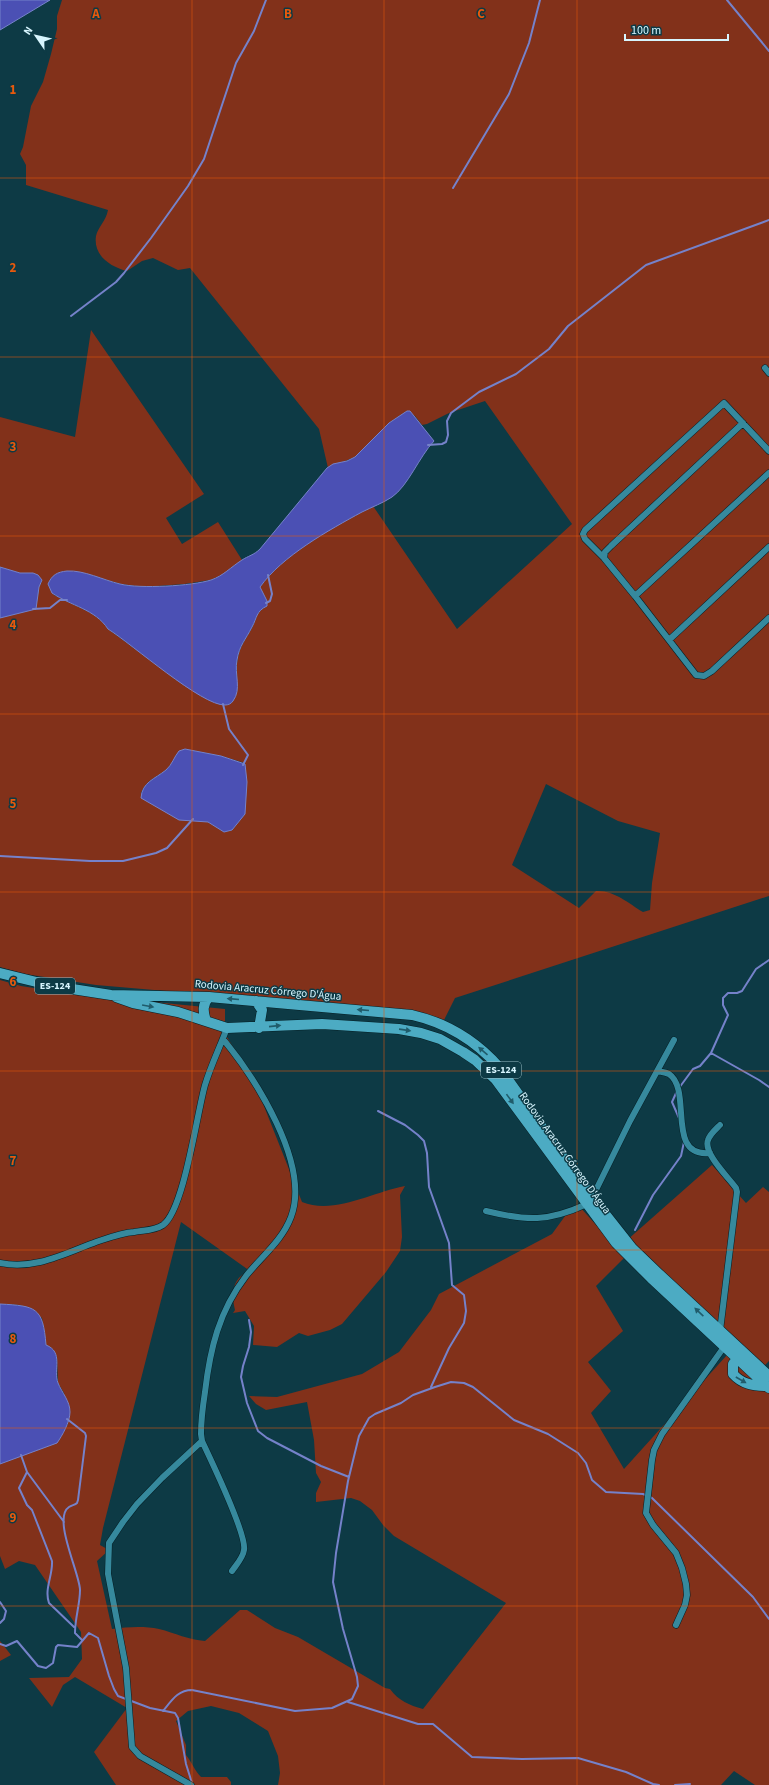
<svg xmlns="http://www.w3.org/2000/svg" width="769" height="1785" font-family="'Source Sans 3',sans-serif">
  <rect width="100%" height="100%" fill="#0d3a45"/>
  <path fill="#82311a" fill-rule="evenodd" d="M62,0H769V896L455,998L443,1022L189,993L96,985L25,974L0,967V618L36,609L39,587L42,581L33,573H20L0,567V417L75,437L91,330L204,494L166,518L182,544L218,522L242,560L225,574L210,580L184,584L143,587L121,584L80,573L48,584L54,595L91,613L103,622L108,629L161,668L237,678C236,653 240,648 252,628C257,618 255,612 267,606V601L260,587C283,554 337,524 373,506L457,629L572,524L485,401L449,413L427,424L422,425L415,416L407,411L389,423L355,457L328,468L319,429L190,268L178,270L153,258L142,261L127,271C111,267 93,256 96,236C98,227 106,221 108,210L26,185V165L20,154L23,147L31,106L43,82L51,54L57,29V16ZM185,749L221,756L245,763V814L232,830L224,832L208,822L172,816L141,793C146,780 157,777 166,770C175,762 173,757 185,749ZM546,784L618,821L660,833L652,883L650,910L643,912C628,903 614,890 596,891L579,908L512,865Z
    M0,980L21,986L72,994L225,1009V1030L227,1037L254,1081L302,1202C334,1215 373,1192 405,1186L400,1195L402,1237L400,1251L386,1272L342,1324L330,1330L308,1336L299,1333L277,1347L253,1345L254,1326L245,1311L233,1313L235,1310C231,1294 232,1277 250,1271L181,1222L103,1528L100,1545L109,1550L97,1561L112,1629C128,1627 144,1626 159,1629C175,1633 189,1640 205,1641L240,1610H247L275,1628L298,1637L385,1688L390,1689C399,1701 409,1705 423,1709L506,1603L394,1536L383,1525L372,1510L360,1501L351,1498L316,1502V1493L321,1482L316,1473L314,1440L307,1402L266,1410L256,1404L249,1396L277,1397L362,1374L399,1352L431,1310L439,1294L552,1234L568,1212L579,1206L625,1257L596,1286L623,1331L588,1362L611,1391L591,1413L624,1469L727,1355L769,1393V1785H755L734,1771L721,1785H278L280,1773L278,1756L268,1731L239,1713L211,1706L188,1711L176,1721L186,1745V1755C192,1762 194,1770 201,1777H227L231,1782V1785H116L94,1752L127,1708L75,1677L63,1685L52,1707L29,1678L69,1677L82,1659L81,1632L35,1565L19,1561L5,1569L0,1556V1464L60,1439L61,1434L68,1424L64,1393L58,1383L57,1357L46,1345L42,1318L20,1305L0,1304Z
    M712,1165L746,1203L763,1187L769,1192V1361L761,1369L626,1241Z
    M0,1641L11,1655L0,1661Z"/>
  <path fill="#4b50b4" stroke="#7582ca" d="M0,0H50L0,30Z
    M407,411H410L434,441C419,457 408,486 392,497C383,503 372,507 362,512C329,530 282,556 260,587L267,601V606C256,611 257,618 252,627C246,639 239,646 237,660C234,674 242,689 233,701C231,704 228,705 225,705C202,706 132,644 108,629C95,609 71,606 52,593L48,584C52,575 57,572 67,571C84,570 103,580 120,584C140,589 192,586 211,580C223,576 231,567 242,560C248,556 254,555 260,549L327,468L333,464L347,461L355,457L389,423Z
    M0,567L20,573H33L38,575L42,580L39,587L36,609L0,618Z
    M185,749L221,756L245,764L247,782L245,814L232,830L224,832L208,822L179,820L141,798C142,782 155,779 166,770C172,765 174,757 179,751Z
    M0,1304C36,1306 43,1307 46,1345C64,1352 53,1370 58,1383C62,1393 70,1401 70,1412C70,1422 62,1436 57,1443L0,1464Z"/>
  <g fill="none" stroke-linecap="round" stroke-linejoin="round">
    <path stroke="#7582ca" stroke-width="2" d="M727,0L769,51
      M453,188L509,94L529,43L540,0
      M71,316L116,282L124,273L151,238L188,186L204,159L236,63L254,31L266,0
      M428,445L442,444L446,442L448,435L447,421L451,413L479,392L516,374L549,349L568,326L646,265L769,220
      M266,603L270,601L272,594L268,575
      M33,609L50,608L60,600H67
      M223,704L229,729L248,755L243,765
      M0,856L90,861H123L156,853L167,848L193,819
      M711,1053L759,1080L769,1087
      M679,1088L693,1069L700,1066L711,1053L728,1015L723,1005V998L728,993H737L742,991L756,969L769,960
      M677,1091L672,1102L679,1118
      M378,1111L405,1125L418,1135L424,1141L427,1153L429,1187L449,1243L452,1285L464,1295L466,1311L464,1323L449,1348L431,1387
      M635,1230L653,1195L681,1156L684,1142
      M249,1320L251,1332L249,1347L243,1366L241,1377L247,1403L258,1431L267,1438L321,1466L349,1477
      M67,1419L85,1433L86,1436L78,1500L77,1503C75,1505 72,1505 69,1507C52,1518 80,1574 80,1590C80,1604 75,1618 75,1633L82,1640
      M21,1455L27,1472L64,1522
      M27,1472L19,1488L27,1505L32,1510L52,1561C53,1575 44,1589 49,1603L74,1627
      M0,1602L6,1611L4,1619L0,1623
      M0,1644L6,1646L17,1641L38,1666L46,1668L53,1663L56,1647L58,1645L77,1647L89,1633L98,1638L109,1676L114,1689L118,1696L150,1708L175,1713L178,1718L186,1764L192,1783
      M348,1702L418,1724H433L472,1757L522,1759L578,1758L626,1772L653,1784L659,1785
      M163,1711C172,1700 178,1690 192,1690L295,1711L332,1708L352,1699L358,1686L357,1677L343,1629L333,1582L336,1553L348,1481L359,1436L369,1418L375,1414L401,1403L413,1395L435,1387L451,1382L464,1383L473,1387L514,1420L548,1434L578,1453L586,1463L592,1480L606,1492L643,1494L652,1498L753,1597L769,1619
      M675,1785L690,1784"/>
    <defs>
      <path id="street" d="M765,368L769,373
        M743,423L611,546L605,552L604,558L635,596L769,473
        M604,558L585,539L583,534L585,530L724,403L769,451
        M635,596L696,675L704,676L712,671L769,618
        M669,640L769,547
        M223,1039C255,1078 311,1164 291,1217C282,1241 261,1257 246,1276C219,1311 210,1349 205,1392C203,1405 201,1420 201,1434L202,1441C211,1460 247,1535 244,1550C243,1558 236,1565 232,1571
        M657,1071C661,1072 665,1072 669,1074C693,1090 665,1158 710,1153
        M720,1125C716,1129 710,1134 708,1140C703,1153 728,1177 736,1188L737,1192L720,1331
        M592,1198L630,1121L674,1040
        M486,1211C527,1221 548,1222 587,1204
        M0,1263C35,1270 64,1254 96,1242C108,1238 121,1233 134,1232C144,1230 154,1231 163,1225C184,1210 197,1113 205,1085C211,1065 220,1047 227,1028
        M676,1625L685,1605L687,1595L686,1584L682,1568L676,1553L653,1525L646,1513L652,1460L654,1450L662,1434L724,1347
        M191,1785L140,1756L132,1747L126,1668L108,1574L109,1543L123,1522L137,1504L162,1478L202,1441"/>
      <path id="primary" d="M0,973L53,986L111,995L209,997L412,1015C447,1023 475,1040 499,1067L591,1196L632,1248L658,1273L769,1376
        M116,997L133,1003L178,1012L227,1028L322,1024L399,1029L421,1033L440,1039L463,1052L475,1060L496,1080L616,1243L651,1278L769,1388
        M256,1001L262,1010L259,1028
        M206,1021C203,1012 202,1004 209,997
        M739,1356L733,1364V1374C742,1384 753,1386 766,1386"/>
    </defs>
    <use href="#street" stroke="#052026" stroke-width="7"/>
    <use href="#primary" stroke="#052026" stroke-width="11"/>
    <use href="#street" stroke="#36899d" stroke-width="6"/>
    <use href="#primary" stroke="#4cabc3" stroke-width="10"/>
  </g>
  <defs><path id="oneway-solid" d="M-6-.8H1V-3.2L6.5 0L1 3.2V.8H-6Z"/></defs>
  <g fill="#205c6b">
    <use href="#oneway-solid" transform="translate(233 999) rotate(-175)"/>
    <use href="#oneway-solid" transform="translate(148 1006) rotate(10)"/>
    <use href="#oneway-solid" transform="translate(363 1010) rotate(-175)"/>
    <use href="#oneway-solid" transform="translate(275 1026) rotate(-6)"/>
    <use href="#oneway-solid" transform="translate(405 1030) rotate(8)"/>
    <use href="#oneway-solid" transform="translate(483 1051) rotate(-139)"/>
    <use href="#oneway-solid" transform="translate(510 1099) rotate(54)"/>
    <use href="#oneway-solid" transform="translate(699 1312) rotate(-137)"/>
    <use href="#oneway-solid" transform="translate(741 1380) rotate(30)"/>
  </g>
  <path fill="none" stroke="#e8590c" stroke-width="1" stroke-opacity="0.55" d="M192,0V1785M384,0V1785M577,0V1785M0,178H769M0,357H769M0,536H769M0,714H769M0,892H769M0,1071H769M0,1250H769M0,1428H769M0,1606H769"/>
  <g text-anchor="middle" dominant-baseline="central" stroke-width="3" stroke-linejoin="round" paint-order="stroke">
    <g fill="#0d3a45" stroke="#9abdc6" stroke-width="1">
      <rect x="35" y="978" width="40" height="16" rx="3"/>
      <rect x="481" y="1062" width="40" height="16" rx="3"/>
    </g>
    <g font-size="10" font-weight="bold" fill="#d7f5fe">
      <text x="55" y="986">ES-124</text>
      <text x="501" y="1070">ES-124</text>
    </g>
    <g font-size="11" fill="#d7f5fe" stroke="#0d3a45">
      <text transform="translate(268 990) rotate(5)">Rodovia Aracruz Córrego D'Água</text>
      <text transform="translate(565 1153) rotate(54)">Rodovia Aracruz Córrego D'Água</text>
    </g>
  </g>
  <g font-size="13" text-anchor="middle" font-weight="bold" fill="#e8590c" stroke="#0d3a45" stroke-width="3" stroke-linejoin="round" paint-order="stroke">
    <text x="96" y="18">A</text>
    <text x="288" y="18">B</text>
    <text x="481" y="18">C</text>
    <text x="13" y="94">1</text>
    <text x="13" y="272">2</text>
    <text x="13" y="451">3</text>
    <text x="13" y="629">4</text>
    <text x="13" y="808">5</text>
    <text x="13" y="986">6</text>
    <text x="13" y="1165">7</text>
    <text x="13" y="1343">8</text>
    <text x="13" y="1522">9</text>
  </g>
  <g transform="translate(36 36) rotate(304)" stroke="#0d3a45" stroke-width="3" paint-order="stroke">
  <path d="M0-3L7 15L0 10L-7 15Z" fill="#d7f5fe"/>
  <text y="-6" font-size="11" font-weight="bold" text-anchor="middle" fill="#d7f5fe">N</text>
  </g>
  <path d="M625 34v6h103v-6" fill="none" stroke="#d7f5fe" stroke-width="2"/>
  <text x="631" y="34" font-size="12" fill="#d7f5fe" stroke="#0d3a45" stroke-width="3" paint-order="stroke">100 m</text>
</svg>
